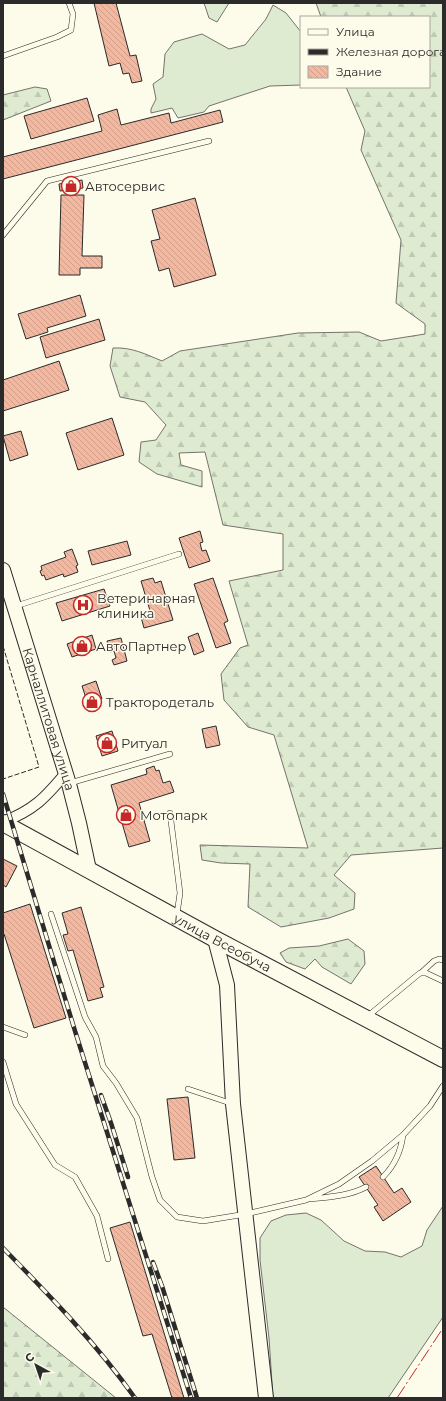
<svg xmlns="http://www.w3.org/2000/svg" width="446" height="1401" font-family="Montserrat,sans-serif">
  <defs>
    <pattern id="forest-firs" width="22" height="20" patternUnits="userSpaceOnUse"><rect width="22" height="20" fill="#deebd1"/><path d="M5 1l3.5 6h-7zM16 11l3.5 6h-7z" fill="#bfcab4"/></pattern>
    <pattern id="building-back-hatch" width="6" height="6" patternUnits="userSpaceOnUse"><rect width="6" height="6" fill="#f2b8a0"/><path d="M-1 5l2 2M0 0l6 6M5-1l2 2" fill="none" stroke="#d09e8a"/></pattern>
  </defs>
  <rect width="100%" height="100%" fill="#fdfbea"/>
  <path fill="#deebd1" stroke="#74746e" d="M204,3H229L217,22L209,18Z
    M273,5L286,13L301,32V85L270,86L209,106L204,112L178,118L172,108L151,113V109L156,99L153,84L163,77L165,54L174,42L202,34L229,49L245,45L266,19Z
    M443,1206V1317L388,1398H273L269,1338L260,1260V1238L271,1221L286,1215L306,1213L321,1220L344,1241L365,1251L385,1252L401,1257L422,1246L427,1230Z"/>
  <path fill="url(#forest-firs)" stroke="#74746e" d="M316,3H443V848L351,855L334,875L355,893L354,909L329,918L281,927L248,907L250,864L221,863L202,860L200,845L308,848L274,735L248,727L224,700L221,674L240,648L248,645L229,581L283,570V534L223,525L205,452L179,453L181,465L202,471V487L157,474L139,462L141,442L156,440L166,425L145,402L120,397L110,366L113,348C132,347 145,354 162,361L180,351L298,333L359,332L381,341L425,334V324L396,303L401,240L361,150L365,131L346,87H429V17H321Z
    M35,87L47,89L51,101L3,120V95Z
    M348,939L364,951L365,964L351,984L322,967L315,959L305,969L286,962L280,953L289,948L319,946Z
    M3,1307L116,1398H3Z"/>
  <path fill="url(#building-back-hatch)" stroke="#2b2b2b" d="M94,3H116L130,56L136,55L142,81L132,83L129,73L123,74L120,63L109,66Z
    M87,98L94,121L31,139L24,116Z
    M117,109L121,125L169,113L171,123L220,110L223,122L3,179V157L102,131L98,115Z
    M82,180L83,188L60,191L59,184Z
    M61,195H84L82,256H102V268H80V275H59Z
    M195,198L216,275L174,287L169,268L159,271L151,241L160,239L152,210Z
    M80,295L86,316L47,328L48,332L26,339L18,314Z
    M99,319L105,340L46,358L40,337Z
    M59,361L69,390L3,411V380Z
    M112,418L124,455L78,470L66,433Z
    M21,431L28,455L10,461L3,436Z
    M200,531L203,542L200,543L202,551L206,550L210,561L189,568L179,538Z
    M127,541L131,555L92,565L88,551Z
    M72,549L78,565L76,566L78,572L64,577L63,574L46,580L44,575L42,576L40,571L42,570L41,566L66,557L64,552Z
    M153,578L155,583L161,581L173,620L144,628L141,617L151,614L141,581Z
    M213,578L228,621L224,623L231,643L216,648L194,584Z
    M104,589L110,606L62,621L56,603Z
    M198,633L204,651L194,655L188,637Z
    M92,635L96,649L72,657L67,644Z
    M121,638L127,661L114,665L112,660L116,658L114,651L110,652L107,641Z
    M96,681L102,699L88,704L82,686Z
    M216,726L220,745L206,748L202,729Z
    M112,731L118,751L102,756L96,736Z
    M154,766L156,771L159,770L163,783L170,781L174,792L139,803L150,841L129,847L111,785L147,774L146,769Z
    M3,859L17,866L6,887L3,885Z
    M30,904L66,1018L34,1028L4,934H3V913Z
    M81,907L104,987L100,988L103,997L88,1001L73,950L68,951L63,935L68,934L62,913Z
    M188,1097L195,1158L174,1160L167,1099Z
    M376,1166L394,1193L402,1188L411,1202L383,1221L374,1207L378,1205L359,1177Z
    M130,1222L184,1398H172L152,1334L143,1336L110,1228Z"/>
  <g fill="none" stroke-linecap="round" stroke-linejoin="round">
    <defs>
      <path id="lane" d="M3,56L57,37L71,30L73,14L69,3
        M3,235L47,181L209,141
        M16,606L179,554
        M70,783L170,754
        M170,813L180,893L177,914
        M51,914L85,1017L96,1037L103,1066L116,1083L137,1118L152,1177L160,1200L177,1217L203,1221L246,1214L306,1200L339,1184L372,1161L403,1135L430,1106L443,1086
        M421,973L434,961L439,959L443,960
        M368,1016L420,973H426L443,981
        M3,1027L25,1035
        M3,1062L16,1104L55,1165L75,1177L97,1216L108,1259
        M188,1089L233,1104
        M383,1177C395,1165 401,1151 403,1135
        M311,1199C330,1197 349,1196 366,1187"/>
      <path id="street" d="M3,822C34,810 45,798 66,773"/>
      <g id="secondary">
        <path id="s1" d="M3,570L69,784L79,823L89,870"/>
        <path d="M215,939L227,985L233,1104L266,1398"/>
      </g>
      <g id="primary">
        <path id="s2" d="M3,823L215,939L443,1059"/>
      </g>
    </defs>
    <use href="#lane" stroke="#2b2b2b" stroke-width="6"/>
    <use href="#street" stroke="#2b2b2b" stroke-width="12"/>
    <use href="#secondary" stroke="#2b2b2b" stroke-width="16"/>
    <use href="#primary" stroke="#2b2b2b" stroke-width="18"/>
    <use href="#lane" stroke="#fdfbea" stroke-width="5"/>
    <use href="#street" stroke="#fdfbea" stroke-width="10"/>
    <use href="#secondary" stroke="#fdfbea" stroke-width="14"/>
    <use href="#primary" stroke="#fdfbea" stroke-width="16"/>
    <defs>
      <path id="rail" d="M3,794L75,1031L191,1398
        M101,1095L111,1123L128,1177
        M3,1248C50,1296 96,1343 135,1398
        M153,1262L162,1286L197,1398"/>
    </defs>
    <use href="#rail" stroke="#2b2b2b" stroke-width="4.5"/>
    <use href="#rail" stroke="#fdfbea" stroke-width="3" stroke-dasharray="9" stroke-linecap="butt"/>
    <path stroke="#2b2b2b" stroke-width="1" stroke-dasharray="5 2" stroke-linecap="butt" d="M3,646L39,767L3,779"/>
    <path stroke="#c62828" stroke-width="1" stroke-dasharray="14 3 2 3" stroke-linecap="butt" d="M397,1398L443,1328"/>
  </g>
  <defs>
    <symbol id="shop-ring" viewBox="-11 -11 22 22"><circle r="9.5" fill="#fdfbea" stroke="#c62828" stroke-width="1.5"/><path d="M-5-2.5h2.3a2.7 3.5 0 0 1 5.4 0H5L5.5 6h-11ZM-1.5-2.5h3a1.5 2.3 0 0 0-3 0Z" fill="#c62828"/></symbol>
    <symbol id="hospital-ring" viewBox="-11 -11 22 22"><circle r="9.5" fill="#fdfbea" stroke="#c62828" stroke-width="1.5"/><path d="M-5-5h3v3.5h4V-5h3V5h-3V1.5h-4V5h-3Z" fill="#c62828"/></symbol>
  </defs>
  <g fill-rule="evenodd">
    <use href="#shop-ring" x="60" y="175" width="22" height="22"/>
    <use href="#hospital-ring" x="72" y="594" width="22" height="22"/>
    <use href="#shop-ring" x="71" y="635" width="22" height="22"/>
    <use href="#shop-ring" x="81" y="691" width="22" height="22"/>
    <use href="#shop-ring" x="96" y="732" width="22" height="22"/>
    <use href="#shop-ring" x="115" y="804" width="22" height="22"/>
  </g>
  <g text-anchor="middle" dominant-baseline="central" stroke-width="3" stroke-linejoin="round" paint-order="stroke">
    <g font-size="13" fill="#2b2b2b" stroke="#fdfbea" text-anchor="start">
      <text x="85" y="186">Автосервис</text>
      <text x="97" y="598">Ветеринарная<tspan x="97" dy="15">клиника</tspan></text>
      <text x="96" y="646">АвтоПартнер</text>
      <text x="106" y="702">Трактородеталь</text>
      <text x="121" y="743">Ритуал</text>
      <text x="140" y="815">Мотопарк</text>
    </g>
    <g font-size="13" fill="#2b2b2b" stroke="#fdfbea">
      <text stroke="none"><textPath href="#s1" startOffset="156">Карналлитовая улица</textPath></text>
      <text stroke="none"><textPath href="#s2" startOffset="250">улица Всеобуча</textPath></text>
    </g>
  </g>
  <rect width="446" height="1401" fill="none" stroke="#2b2b2b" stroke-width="8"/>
  <rect x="300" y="16" width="130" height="72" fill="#fdfbea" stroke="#a9a89e"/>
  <rect x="308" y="29" width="20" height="6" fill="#fdfbea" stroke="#a9a89e"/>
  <text x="336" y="36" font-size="12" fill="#2b2b2b">Улица</text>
  <rect x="308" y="49" width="20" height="6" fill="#2b2b2b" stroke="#a9a89e"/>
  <text x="336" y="56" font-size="12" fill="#2b2b2b">Железная дорога</text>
  <rect x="308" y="66" width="20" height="12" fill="url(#building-back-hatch)" stroke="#a9a89e"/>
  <text x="336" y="76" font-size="12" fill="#2b2b2b">Здание</text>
  <g transform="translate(36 1365) rotate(320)" stroke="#fdfbea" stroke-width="3" paint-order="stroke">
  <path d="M0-3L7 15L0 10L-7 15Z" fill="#2b2b2b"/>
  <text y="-6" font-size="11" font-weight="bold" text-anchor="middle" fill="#2b2b2b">С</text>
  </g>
</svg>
